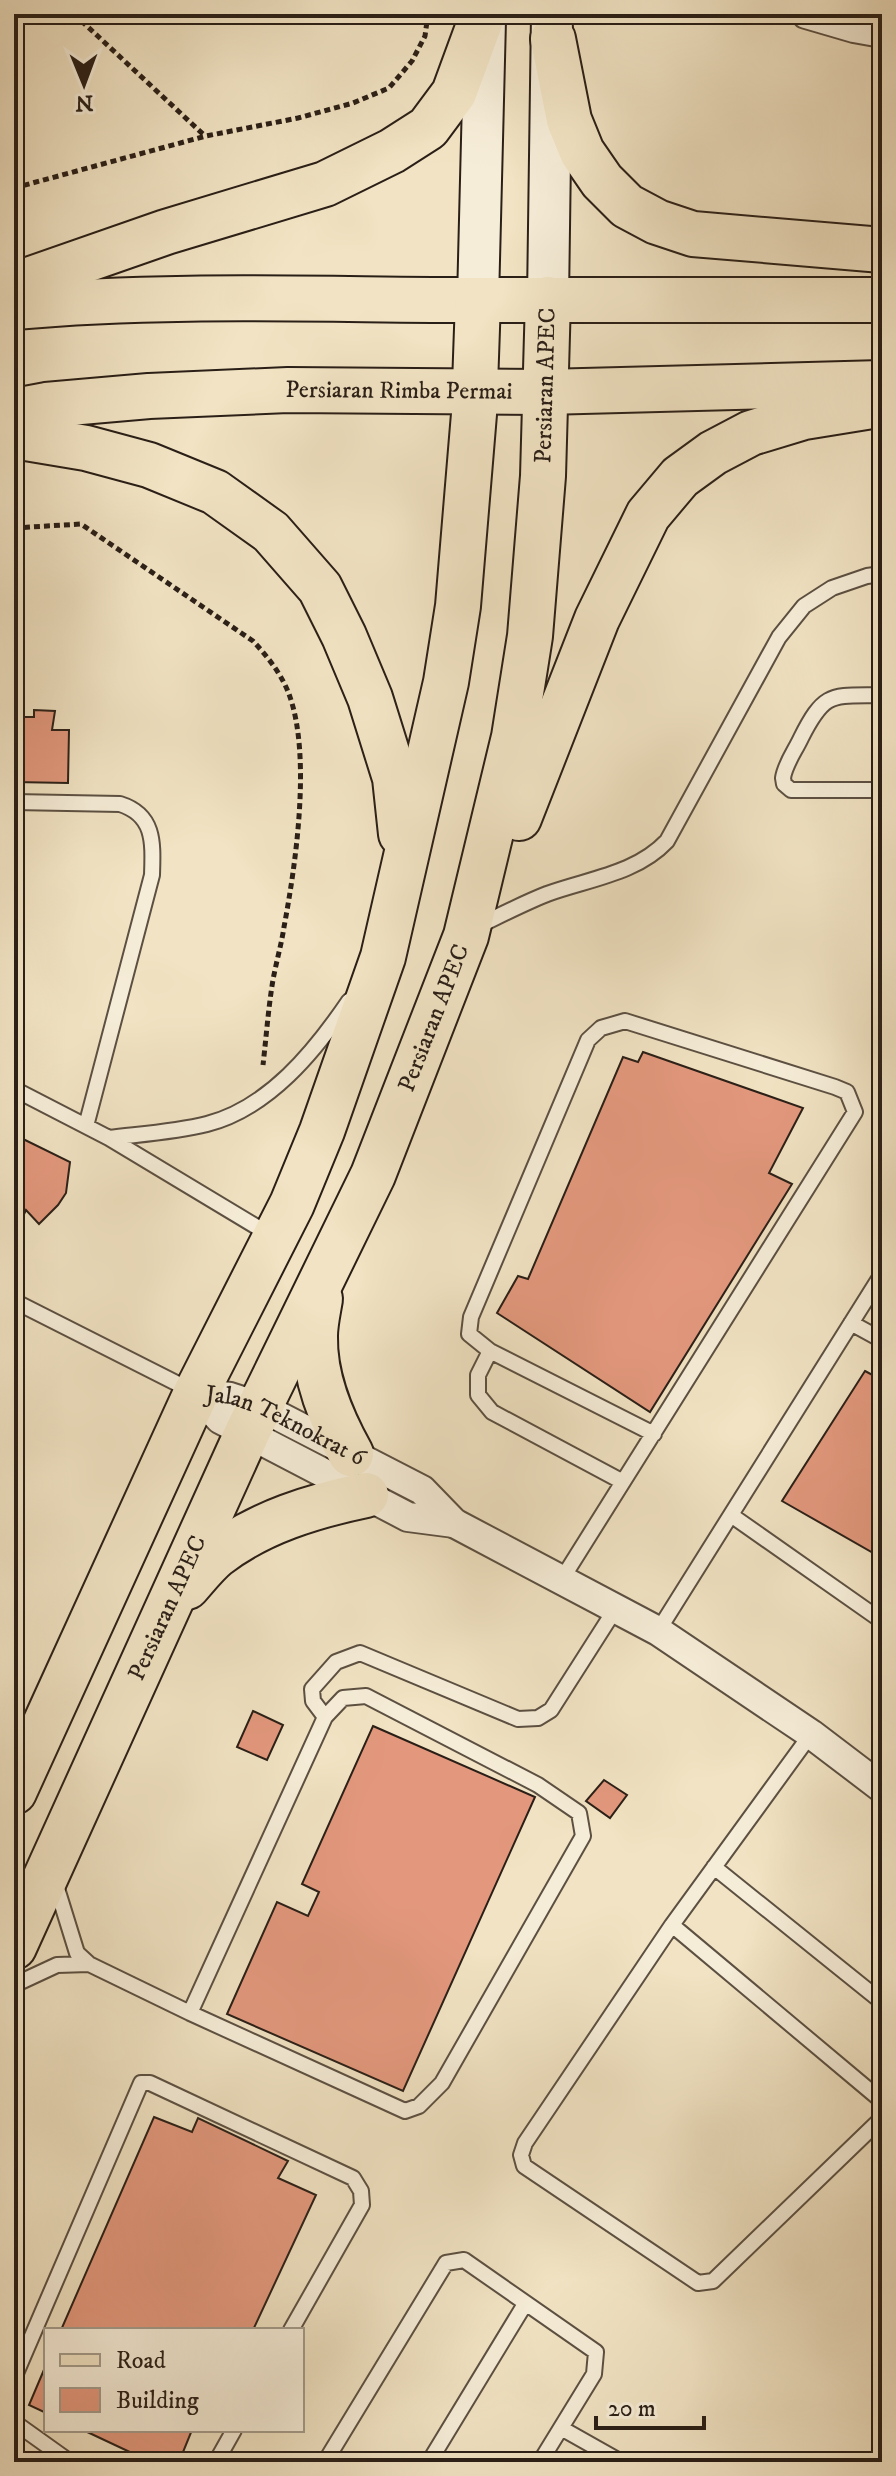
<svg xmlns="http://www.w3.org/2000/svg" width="896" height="2476" font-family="'IM FELL DW Pica',serif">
  <rect width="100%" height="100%" fill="#f1e3c3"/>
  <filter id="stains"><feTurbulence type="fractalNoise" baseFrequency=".0025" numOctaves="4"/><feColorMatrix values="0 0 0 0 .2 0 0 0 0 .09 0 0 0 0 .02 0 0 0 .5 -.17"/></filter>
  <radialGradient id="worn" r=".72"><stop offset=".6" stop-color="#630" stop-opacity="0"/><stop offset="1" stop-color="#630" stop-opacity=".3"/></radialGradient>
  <path fill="#e3987d" stroke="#2a1f17" stroke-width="2" d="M34,710L55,711L52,730H69L68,783L14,782V717H34Z
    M643,1052L803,1108L769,1173L792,1184L650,1412L497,1313L518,1276L528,1279L623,1057L638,1062Z
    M14,1122L19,1123L21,1138L70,1162L66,1193L58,1205L39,1224L26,1210L14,1235Z
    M865,1371L882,1380V1558L782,1501Z
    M253,1711L283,1725L267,1760L237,1747Z
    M373,1726L535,1797L403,2091L227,2014L277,1902L308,1916L319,1892L302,1884Z
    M604,1780L627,1795L610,1818L586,1801Z
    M154,2117L192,2132L198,2118L288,2161L278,2178L316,2195L253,2330H61Z
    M46,2365V2413L29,2405Z
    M83,2430H192L179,2462H151Z"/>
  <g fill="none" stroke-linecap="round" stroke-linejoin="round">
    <defs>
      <path id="lane" d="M14,22L21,14
        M882,695C832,696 825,690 801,738C795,751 785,764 783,778L784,784L791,790H882
        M14,802L120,804C155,815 153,843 152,875L86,1126
        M478,926C501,915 524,903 547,894C588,879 636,874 667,841L779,637L804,606L832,588L867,576L882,574
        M14,1089L109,1138L272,1236
        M109,1138C142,1134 175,1132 207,1124C269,1108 315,1051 349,1001
        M14,1301L192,1391
        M851,1323L882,1340
        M490,1351L478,1375V1395L492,1412L623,1482
        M731,1515L882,1621
        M562,1579L855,1112L847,1092L835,1087L625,1021L601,1028L588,1040L471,1317L469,1334L490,1351L654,1434
        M658,1631L882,1274
        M366,1696L538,1785L579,1813L583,1836L442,2083L419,2106L405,2111L190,2013L325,1717L343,1698Z
        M325,1717L313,1701L312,1689L336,1662L360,1653L518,1719L538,1718L551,1710L616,1608
        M811,1734L672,1925L525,2143L521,2155L524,2166L698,2283L713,2281L882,2118
        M714,1867L882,2002
        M672,1925L882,2101
        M89,1964L190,2013
        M14,1985L57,1965L89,1964L77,1953L55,1882
        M14,2378L141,2083H150L353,2178L361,2191L362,2205L291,2330
        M14,2422L70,2462
        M561,2428L616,2459V2462
        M216,2462L234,2430
        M325,2462L446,2263L464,2260L596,2352L594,2374L540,2462
        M429,2462L525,2304"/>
      <g id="street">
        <path d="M806,14L854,28L882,33"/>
        <path id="s1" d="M196,1393L230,1397L261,1407L422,1490L454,1523L658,1631L811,1734L882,1788"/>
        <path d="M196,1393L220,1419L408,1517L454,1523"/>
      </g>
      <path id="secondary" d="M548,299L552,14
        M478,300L485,20"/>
      <g id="primary">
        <path d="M553,39L569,120L582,152L602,181L627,206L657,222L693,234L882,250"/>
        <path d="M14,285L166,232L325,184L392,151L428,128L454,93L483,14"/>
        <path d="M14,307C169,293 326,300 481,300C615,300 748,300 882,300"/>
        <path id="s2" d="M14,411L46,405L149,396L288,390L545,392L882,383"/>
        <path d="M14,436L86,448L149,465L215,492L271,532L320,588L344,636L370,698L395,778L401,834"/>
        <path d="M519,818L597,619L648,515L680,477L713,453L751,433L804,417L872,406"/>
        <path d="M320,1299C318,1311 315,1324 315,1336C314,1378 331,1418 351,1454"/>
        <path d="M187,1587C196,1577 206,1564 217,1555C260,1522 313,1506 366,1495"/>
        <path d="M14,1792L196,1393L292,1204L322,1131L383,957L446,682L458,606L474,414L478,300"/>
        <path id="s3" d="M14,1947L247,1433L373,1175L466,936L514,737L530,636L543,476L548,299"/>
      </g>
    </defs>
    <use href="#lane" stroke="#5c5042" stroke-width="18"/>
    <use href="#street" stroke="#5c5042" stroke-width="32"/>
    <use href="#secondary" stroke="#2a1f17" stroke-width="44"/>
    <use href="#primary" stroke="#2a1f17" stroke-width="48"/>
    <path stroke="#2a1f17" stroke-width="5" stroke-dasharray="6 4" stroke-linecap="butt" d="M74,14L205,136
      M14,188L206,136L298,118L353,103L389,88L412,61L425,36L428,14
      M14,528L81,524L253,641C268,657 283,676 290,697C311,758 296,863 284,927C281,947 275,966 272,986C268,1012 266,1039 263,1065"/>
    <use href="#lane" stroke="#f6edd8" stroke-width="14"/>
    <use href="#street" stroke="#f6edd8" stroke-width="28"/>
    <use href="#secondary" stroke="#f6edd8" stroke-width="40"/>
    <use href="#primary" stroke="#f1e3c3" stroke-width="44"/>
  </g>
  <g text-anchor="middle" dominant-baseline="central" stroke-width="6" stroke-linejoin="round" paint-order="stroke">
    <g font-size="24" fill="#2a1f17" stroke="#f6edd8">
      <text stroke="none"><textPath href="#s3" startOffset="1666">Persiaran APEC</textPath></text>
      <text stroke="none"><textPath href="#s2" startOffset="386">Persiaran Rimba Permai</textPath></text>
      <text stroke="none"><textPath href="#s3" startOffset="1020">Persiaran APEC</textPath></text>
      <text stroke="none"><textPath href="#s1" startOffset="96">Jalan Teknokrat 6</textPath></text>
      <text stroke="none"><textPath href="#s3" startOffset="372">Persiaran APEC</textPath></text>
    </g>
  </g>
  <rect width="896" height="2476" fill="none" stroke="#f1e3c3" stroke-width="48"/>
  <rect x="16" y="16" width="864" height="2444" fill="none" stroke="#2a1f17" stroke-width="4"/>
  <rect x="24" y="24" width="848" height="2428" fill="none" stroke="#2a1f17" stroke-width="2"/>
  <rect x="44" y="2328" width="260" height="104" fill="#f6edd8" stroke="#a49b8b" stroke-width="2"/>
  <rect x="60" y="2354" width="40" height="12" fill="#f1e3c3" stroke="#a49b8b" stroke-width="2"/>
  <text x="116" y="2368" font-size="24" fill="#2a1f17">Road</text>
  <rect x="60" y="2388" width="40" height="24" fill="#e3987d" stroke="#a49b8b" stroke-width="2"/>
  <text x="116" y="2408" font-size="24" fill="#2a1f17">Building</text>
  <g transform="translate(84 84) rotate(179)" stroke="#f6edd8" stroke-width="6" paint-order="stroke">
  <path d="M0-6L14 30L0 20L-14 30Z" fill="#2a1f17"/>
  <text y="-12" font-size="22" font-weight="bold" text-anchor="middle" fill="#2a1f17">N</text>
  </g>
  <path d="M596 2416v12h108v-12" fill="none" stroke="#2a1f17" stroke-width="4"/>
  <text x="608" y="2416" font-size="24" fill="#2a1f17" stroke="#f6edd8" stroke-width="6" paint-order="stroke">20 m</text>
  <rect width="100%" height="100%" filter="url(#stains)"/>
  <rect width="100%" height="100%" fill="url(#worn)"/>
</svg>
